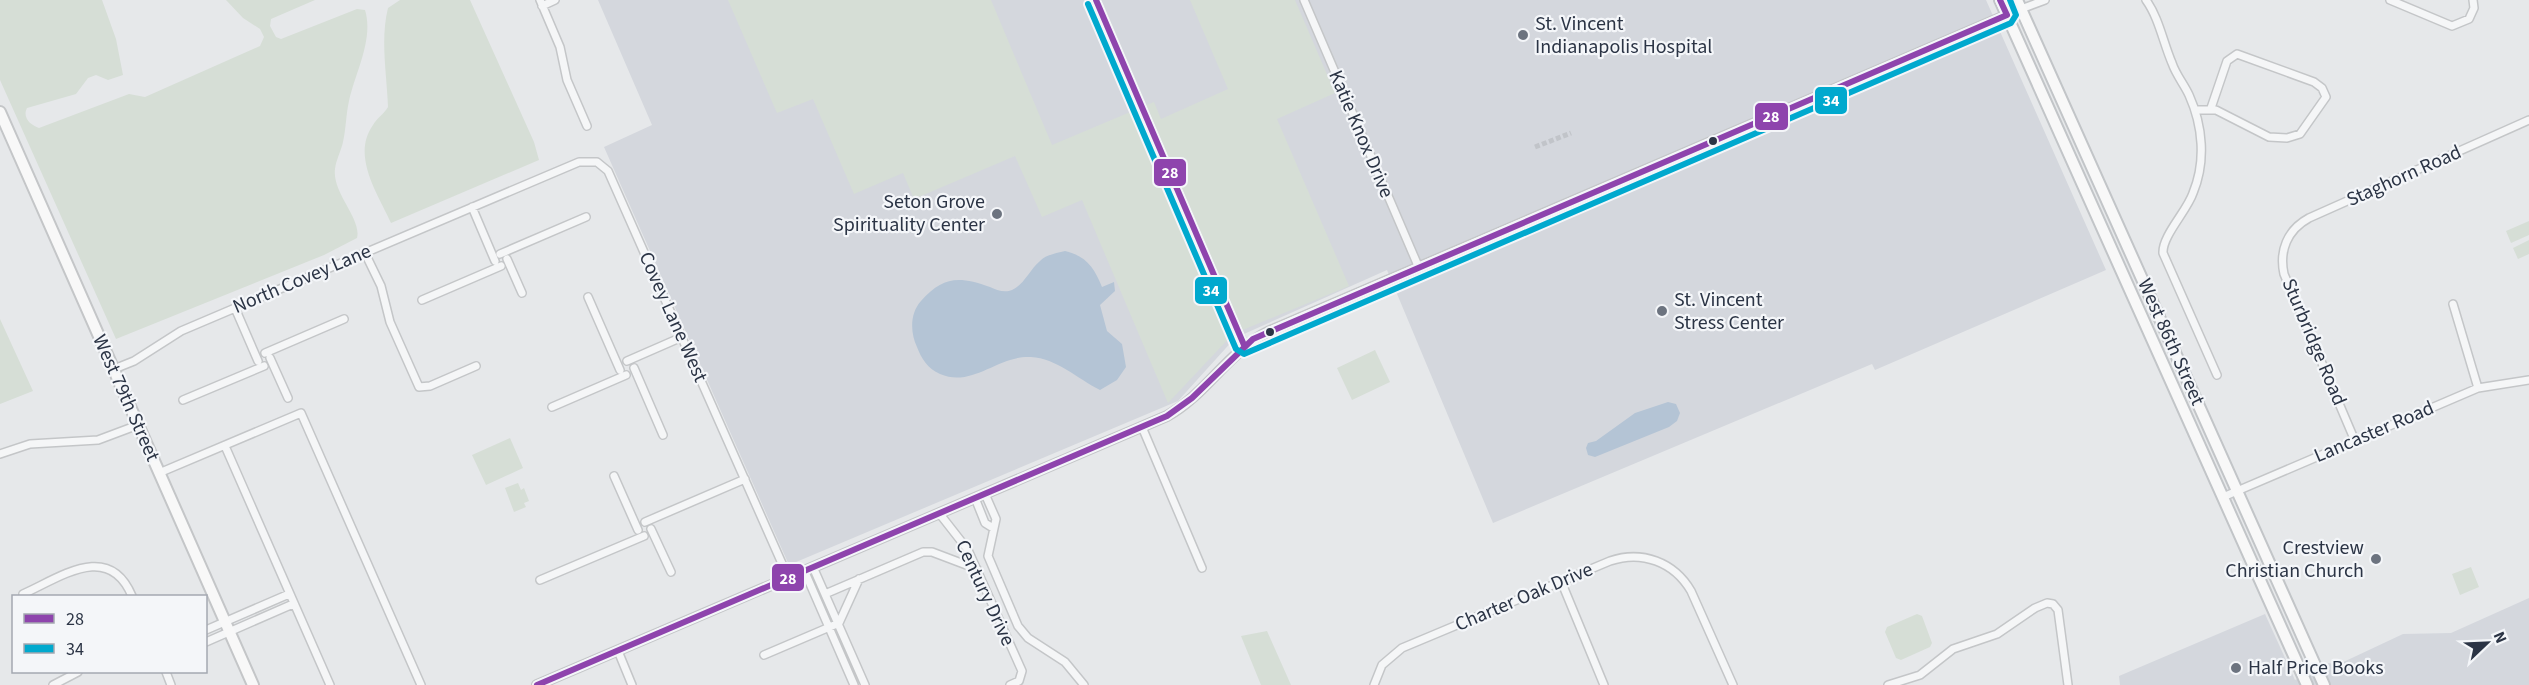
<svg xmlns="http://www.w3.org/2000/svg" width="2529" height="685" font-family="'Source Sans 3',sans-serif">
  <rect width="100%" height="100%" fill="#e6e8ea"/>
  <path fill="#d4d7dd" d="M598,0H1986L2106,270L1875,370L1872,364L1493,523L1387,270L1235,338L1178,401L789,565L604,147L652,125Z
    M2529,598V685H2120L2119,676L2265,614L2295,680L2329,663L2337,665L2403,634L2451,633Z"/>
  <path fill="#d6ded6" d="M0,0H102L116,39L123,75L108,80L96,75L88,78L76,94L27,108C22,118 31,125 39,128L129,94L145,97L260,46L264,37L260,29L243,18L226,0H315L271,19L270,26L276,37L281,39L357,9L365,10C374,39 355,73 349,101C346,114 346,129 343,142C341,151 336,160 335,169C332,193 362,219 357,238L324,255L116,339L0,80Z
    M400,0H470L534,142L539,160L391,223C378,194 351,156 373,125C377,118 384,114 388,107C387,75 380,40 388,8Z
    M728,0H991L1052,145L1154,102L1161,119L1228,89L1190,0H1295L1335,93L1277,119L1349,286L1233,334L1168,403L1082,200L1042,217L1015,156L914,199L903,173L854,194L813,99L777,113Z
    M2529,221V235L2511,243L2506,231Z
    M2529,240V254L2518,259L2513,248Z
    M0,319L33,391L0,404Z
    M1375,350L1390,382L1352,400L1337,368Z
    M510,438L523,468L486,485L472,455Z
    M518,483L521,490L524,488L529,501L524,503L526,507L514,512L505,488Z
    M2471,567L2479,587L2460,595L2452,574Z
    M1917,614L1922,616L1932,643L1930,647L1901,660L1896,658L1885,632L1887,627Z
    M1267,631L1291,685H1261L1241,636Z"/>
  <path fill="#b4c4d5" d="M1065,251C1086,256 1094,267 1102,287L1114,282L1115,291L1100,305L1107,331L1122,344L1126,367L1117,380L1100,390C1078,379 1056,358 1031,357C998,355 973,388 940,374C928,369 921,358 917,347C910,332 910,313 921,301C943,276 959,276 990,287C996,290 1005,293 1012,290C1024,285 1030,269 1040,261C1045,255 1057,253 1065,251Z
    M1668,402L1676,404L1680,413L1677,421L1669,427L1595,457L1588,455L1586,448L1588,443L1596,441L1635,413Z"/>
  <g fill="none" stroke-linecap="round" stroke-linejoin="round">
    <path stroke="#c1c4c9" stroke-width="5" stroke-dasharray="5 2.5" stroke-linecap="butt" d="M1535,147L1571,133"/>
    <defs>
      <path id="minor" d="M540,0L560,47L567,80L587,126
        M1096,0L1244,345
        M1304,0L1419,268
        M2146,0C2159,18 2163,42 2172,63C2176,75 2184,84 2189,95C2203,126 2206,162 2193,193C2187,211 2162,236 2163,253L2217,375
        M2390,0L2452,26L2469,19L2474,8L2473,0
        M542,6L555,0
        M2021,9L2045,0
        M2195,110H2216L2269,137L2287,138L2300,134L2326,97L2322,88L2314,82L2237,54L2227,61L2211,108
        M472,207L495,261
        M365,253L381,286L390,322L419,387L430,386L476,366
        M500,254L586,217
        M507,259L522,293
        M588,297L620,370
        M422,300L501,266
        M2453,304L2478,388
        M235,308L258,361
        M265,353L344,319
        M270,358L288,398
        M627,361L682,337
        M634,368L663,435
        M114,369L134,361L181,331L579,162H597L608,171L788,577
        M183,400L264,366
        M552,407L626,375
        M1142,427L1202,568
        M2355,441L2284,274C2279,251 2287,230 2309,218L2529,120
        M225,446L330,685
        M0,454L30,444L98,440L138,425
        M159,473L301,413L421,685
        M614,476L638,530
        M985,494L996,519L988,556L1018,626L1028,638L1065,662L1084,685
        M2223,497L2478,388L2529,380
        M975,498L985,523L993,528
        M939,513L968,550L1022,671L1019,681L1010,685
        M645,522L745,479
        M651,529L671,572
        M813,567L865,685
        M804,570L854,685
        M540,580L644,536
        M1561,581L1604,685
        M23,594C61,577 109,541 132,596
        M825,594L923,552H932L977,569
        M206,630L289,594
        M206,642L293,604
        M618,651L632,685
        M764,655L839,623L859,579
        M166,672L171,685
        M53,685L78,672
        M1374,685L1382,665L1402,648L1610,561C1642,550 1674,562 1691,591L1733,685
        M1888,685L1920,675L1953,649L1997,634L2035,608L2047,603L2053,604L2058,610L2068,685"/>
      <path id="tertiary" d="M537,685L1167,416C1207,394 1228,351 1270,331L2021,9"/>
      <path id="secondary" d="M0,112L253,685"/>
      <path id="primary" d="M2000,0L2307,685
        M2017,0L2324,685"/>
    </defs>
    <use href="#minor" stroke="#c4c6c8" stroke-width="10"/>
    <use href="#tertiary" stroke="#c4c6c8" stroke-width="12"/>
    <use href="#secondary" stroke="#c4c6c8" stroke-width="14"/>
    <use href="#primary" stroke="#c2c5c8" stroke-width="14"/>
    <use href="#minor" stroke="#f5f6f7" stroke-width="7"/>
    <use href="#tertiary" stroke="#f5f6f7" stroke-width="9"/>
    <use href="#secondary" stroke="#f8f8f8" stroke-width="10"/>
    <use href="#primary" stroke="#f8f8f8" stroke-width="10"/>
    <defs>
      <path id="bus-1" d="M1096,0L1244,345
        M537,685L1167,416L1192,398L1253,339L2007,15L2000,0"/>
      <path id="bus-2" d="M1088,4L1236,349L1244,354L2011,23L2016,15L2010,0"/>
    </defs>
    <use href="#bus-1" stroke="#f4f6f9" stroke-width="10"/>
    <use href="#bus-2" stroke="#f4f6f9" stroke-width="10"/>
    <use href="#bus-1" stroke="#8e44ad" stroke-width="6"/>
    <use href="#bus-2" stroke="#00a9ce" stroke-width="6"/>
  </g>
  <g fill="#6c737f" stroke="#f4f6f9" stroke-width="2">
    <circle cx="1523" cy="35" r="6"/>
    <circle cx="997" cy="214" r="6"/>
    <circle cx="1662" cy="311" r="6"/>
    <circle cx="2376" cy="559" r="6"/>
    <circle cx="2236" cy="668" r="6"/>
  </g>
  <g fill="#2b3445" stroke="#f4f6f9" stroke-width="2">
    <circle cx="1713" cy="141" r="5"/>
    <circle cx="1270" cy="332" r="5"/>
  </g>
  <g text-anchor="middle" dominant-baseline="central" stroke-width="4.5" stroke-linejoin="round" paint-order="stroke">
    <g font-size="20" fill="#2b3445" stroke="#f4f6f9" text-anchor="start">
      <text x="1535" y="24">St. Vincent<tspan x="1535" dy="23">Indianapolis Hospital</tspan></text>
      <text x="985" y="202" text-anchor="end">Seton Grove<tspan x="985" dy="23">Spirituality Center</tspan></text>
      <text x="1674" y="300">St. Vincent<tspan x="1674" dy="23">Stress Center</tspan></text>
      <text x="2364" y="548" text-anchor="end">Crestview<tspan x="2364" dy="23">Christian Church</tspan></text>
      <text x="2248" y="668">Half Price Books</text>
    </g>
    <g font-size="20" fill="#2b3445" stroke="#f4f6f9">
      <text transform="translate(1361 134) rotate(67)">Katie Knox Drive</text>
      <text transform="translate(2404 176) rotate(-24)">Staghorn Road</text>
      <text transform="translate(302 279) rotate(-23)">North Covey Lane</text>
      <text transform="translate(673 317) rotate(66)">Covey Lane West</text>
      <text transform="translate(2171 342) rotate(66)">West 86th Street</text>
      <text transform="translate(2314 342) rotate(67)">Sturbridge Road</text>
      <text transform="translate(126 398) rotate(66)">West 79th Street</text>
      <text transform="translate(2374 432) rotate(-23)">Lancaster Road</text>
      <text transform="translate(985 593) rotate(65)">Century Drive</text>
      <text transform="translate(1524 597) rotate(-23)">Charter Oak Drive</text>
    </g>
  </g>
  <g stroke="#f4f6f9" stroke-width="2">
    <rect x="1814" y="86" width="34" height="29" rx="6" fill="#00a9ce"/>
    <rect x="1754" y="102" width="35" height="29" rx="6" fill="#8e44ad"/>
    <rect x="1153" y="158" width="34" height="29" rx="6" fill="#8e44ad"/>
    <rect x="1194" y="276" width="34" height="29" rx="6" fill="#00a9ce"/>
    <rect x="771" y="563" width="34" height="29" rx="6" fill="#8e44ad"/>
  </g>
  <g font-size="16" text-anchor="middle" font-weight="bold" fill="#fff">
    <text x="1831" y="106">34</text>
    <text x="1771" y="122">28</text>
    <text x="1170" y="178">28</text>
    <text x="1211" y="296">34</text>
    <text x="788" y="584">28</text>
  </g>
  <rect x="12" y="595" width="195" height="78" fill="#f4f6f9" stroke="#a4a8b1" stroke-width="1.5"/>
  <rect x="24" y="614" width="30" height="9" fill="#8e44ad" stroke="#a4a8b1" stroke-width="1.5"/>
  <text x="66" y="625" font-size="18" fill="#2b3445">28</text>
  <rect x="24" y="644" width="30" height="9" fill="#00a9ce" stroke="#a4a8b1" stroke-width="1.5"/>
  <text x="66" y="655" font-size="18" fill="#2b3445">34</text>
  <g transform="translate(2487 643) rotate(67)" stroke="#f4f6f9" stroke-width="4.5" paint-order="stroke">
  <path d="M0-4.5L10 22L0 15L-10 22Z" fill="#2b3445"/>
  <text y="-9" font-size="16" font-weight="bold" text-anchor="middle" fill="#2b3445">N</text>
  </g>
</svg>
